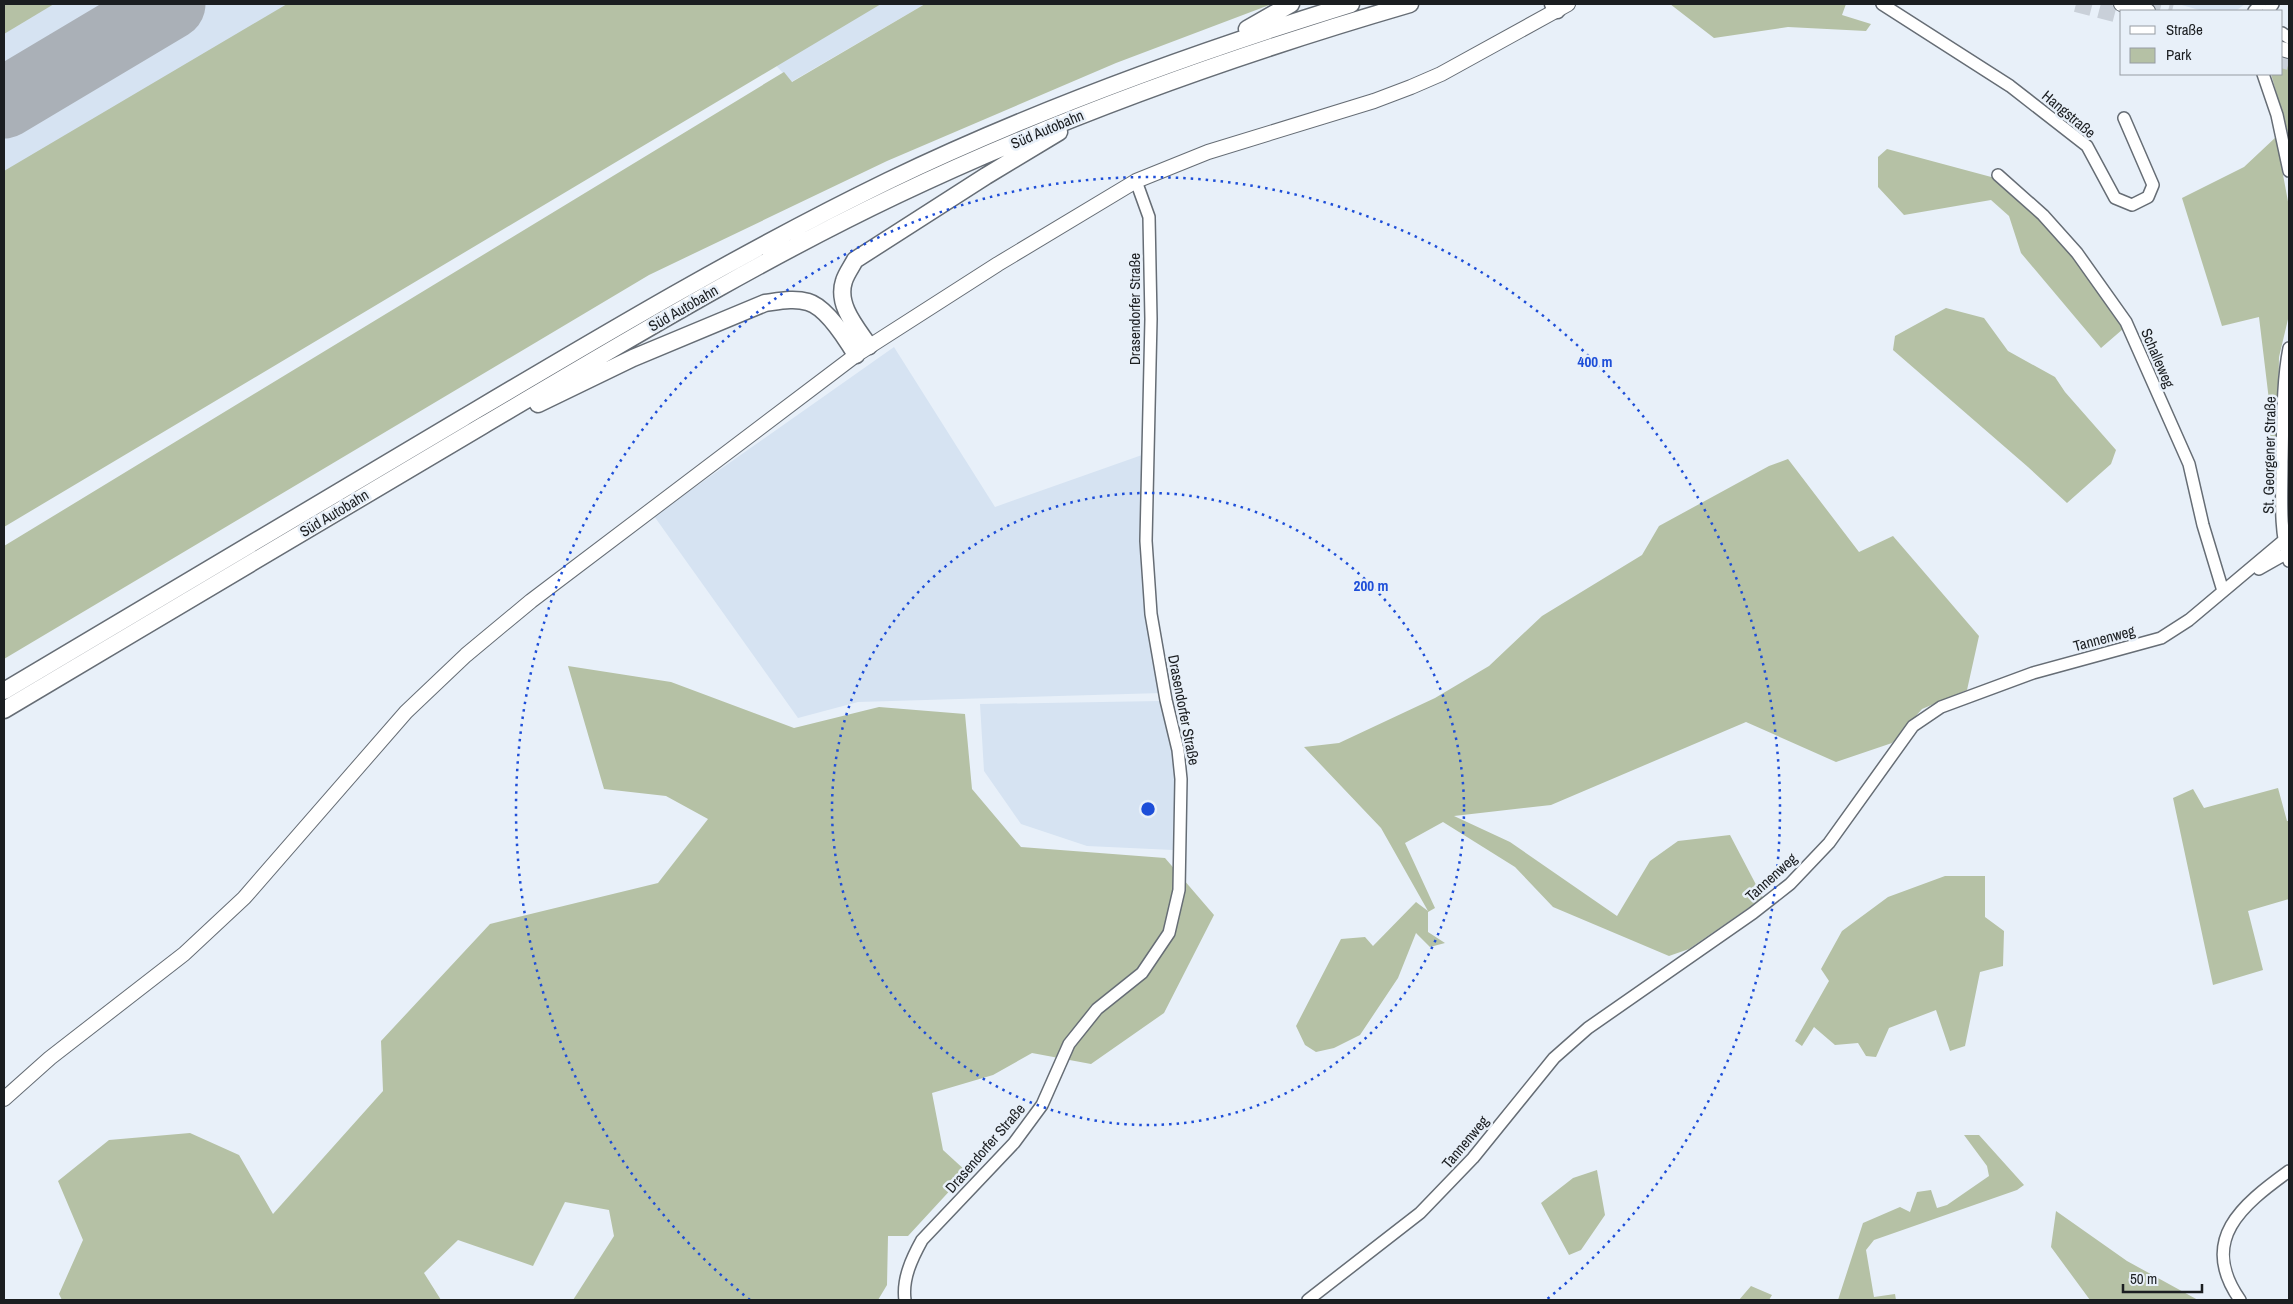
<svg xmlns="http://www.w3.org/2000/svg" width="2293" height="1304" font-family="'Archivo Narrow',sans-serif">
  <rect width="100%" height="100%" fill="#e8f0f9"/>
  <path fill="#d6e3f2" d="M4,4H608L4,362Z
    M721,4H925L791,82Z
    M2178,4H2245L2237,10L2228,11H2203Z
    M894,347L995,507L1142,455L1144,611L1162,693L858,702L798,718L654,516Z
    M1160,701L1176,767L1173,850L1087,846L1021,824L984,771L980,704Z"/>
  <path fill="#b5c1a5" d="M4,4H54L4,34Z
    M287,4H881L4,527V171Z
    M925,4H1272L1116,63L887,161L649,275L4,659V546L784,72L792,82Z
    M1670,4H1846L1842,15L1871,24L1866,31L1788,27L1714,38Z
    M2282,63L2289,65V137L2271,74H2282Z
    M2276,137L2289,207V315L2279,357L2277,489L2267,492L2271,417L2259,317L2222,326L2182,198L2244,167Z
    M1887,149L1995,178L2037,215L2072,256L2123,329L2101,348L2021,253L2009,216L1991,200L1904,215L1878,187V157Z
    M1946,308L1984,318L2008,351L2055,377L2065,392L2116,450L2111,464L2067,503L2028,467L1893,350L1895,336Z
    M2289,409V491H2288Z
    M1788,459L1859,552L1893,536L1979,636L1967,690L1922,709L1892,743L1836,762L1746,722L1551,805L1454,816L1510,842L1617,916L1650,861L1678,841L1730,835L1763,898L1689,949L1669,956L1553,907L1515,867L1443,822L1405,843L1435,908L1428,912V932L1445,943L1430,947L1416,933L1398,978L1360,1035L1334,1048L1316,1052L1305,1045L1296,1026L1341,939L1365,937L1373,946L1416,902L1428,911L1381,828L1304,747L1339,743L1435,698L1489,666L1542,616L1642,555L1659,526L1769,466Z
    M568,666L671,682L794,728L879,707L965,714L972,789L1021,847L1165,858L1214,915L1164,1013L1091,1064L1032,1053L993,1075L932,1093L943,1150L967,1172L908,1236H888L887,1285L878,1300H573L614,1236L609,1210L565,1202L533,1266L458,1240L424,1273L441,1300H62L59,1294L83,1240L58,1181L109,1140L190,1133L239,1155L273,1214L383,1091L381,1041L490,924L658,883L708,819L666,796L604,789Z
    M2278,788L2287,821H2289V899L2248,911L2263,970L2213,985L2173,798L2193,789L2204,808Z
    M1945,876H1985V917L2004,931L2003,966L1980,972L1965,1046L1950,1051L1936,1010L1889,1028L1876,1057L1866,1056L1858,1043L1835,1045L1814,1027L1802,1046L1795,1041L1829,981L1821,969L1842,931L1888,897Z
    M1964,1135H1979L2024,1185L2017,1190L1874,1240L1866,1250L1874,1297L1895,1294L1896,1300H1838L1863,1223L1900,1207L1910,1212L1917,1192L1931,1190L1937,1208L1947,1205L1989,1176L1987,1166Z
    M1597,1170L1605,1215L1581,1250L1569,1255L1541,1203L1573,1178Z
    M2056,1211L2127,1261L2198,1300H2090L2051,1247Z
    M1751,1286L1772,1295L1769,1300H1739Z"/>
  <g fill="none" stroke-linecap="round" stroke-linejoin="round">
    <path stroke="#aab0b7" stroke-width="71" d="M4,103L170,4"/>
    <path stroke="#c9d0d9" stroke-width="16" stroke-dasharray="16 8" stroke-linecap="butt" d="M2076,4L2122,16
      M2145,4L2172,11
      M2282,60L2289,62"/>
    <defs>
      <path id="minor" d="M1882,4L2010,86L2087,146L2115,198L2132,205L2148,197L2153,185L2124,118
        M2254,11L2260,4
        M2268,11L2273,4
        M2282,33L2289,38
        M2263,74L2277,115L2289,171
        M1998,175L2043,215L2077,253L2126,322L2189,464L2203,525L2223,591
        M2289,348C2282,384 2283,425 2282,462C2282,495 2279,530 2289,561
        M2259,569L2289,552
        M905,1300C902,1279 912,1258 922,1240L1014,1143L1042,1105L1069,1044L1097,1009L1142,973L1169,933L1179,890L1181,779L1178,750L1166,700L1151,614L1146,541L1151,319L1149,217L1136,181
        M1308,1300L1420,1213L1473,1158L1554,1058L1588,1028L1753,913L1790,884L1829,843L1913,726L1941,707L2033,673L2161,638L2189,620L2283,541
        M2240,1300C2198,1240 2242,1205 2289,1171"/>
      <path id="major" d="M2121,4L2148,11
        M2282,49L2289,51
        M4,1099L50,1058L184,954L244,898L406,712L466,655L531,601L856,355L998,264L1136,181L1208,152L1374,101L1411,87L1441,74L1568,4"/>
      <path id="highway" d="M1553,4L1557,10
        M1247,29L1291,4
        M869,346C857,328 836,305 844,281C846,274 852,266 855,260L986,176L1059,132
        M538,404L633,358L765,303C780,301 794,298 808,302C826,307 847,340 856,355
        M4,691C157,600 310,509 463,418C603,335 742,252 888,181C1037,109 1193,53 1351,4
        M4,710C163,615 322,521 482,426C618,346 754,263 897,195C1063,116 1235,55 1410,4"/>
    </defs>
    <use href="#minor" stroke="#666d75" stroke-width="14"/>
    <use href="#major" stroke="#666d75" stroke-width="16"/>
    <use href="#highway" stroke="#666d75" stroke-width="19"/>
    <use href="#minor" stroke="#fff" stroke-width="11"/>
    <use href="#major" stroke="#fff" stroke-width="14"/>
    <use href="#highway" stroke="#fff" stroke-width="16"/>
  </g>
  <g fill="none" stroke="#1d4ed8" stroke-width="2.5" stroke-dasharray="2.5 5">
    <circle cx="1148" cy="809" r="316"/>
    <path d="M750 1300A632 632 0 1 1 1546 1300"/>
  </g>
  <g text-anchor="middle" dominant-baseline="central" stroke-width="5" stroke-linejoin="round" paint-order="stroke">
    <g font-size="15" fill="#1b1e21" stroke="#e8f0f9">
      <text transform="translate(2069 114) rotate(40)">Hangstraße</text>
      <text transform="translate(1047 129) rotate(-23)">Süd Autobahn</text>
      <text transform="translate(683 308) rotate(-30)">Süd Autobahn</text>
      <text transform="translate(1134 309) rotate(-90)">Drasendorfer Straße</text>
      <text transform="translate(2158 358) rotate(67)">Schalleweg</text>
      <text transform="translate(2269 455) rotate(-89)">St. Georgener Straße</text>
      <text transform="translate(334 513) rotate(-31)">Süd Autobahn</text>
      <text transform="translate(2104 638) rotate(-15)">Tannenweg</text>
      <text transform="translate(1184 710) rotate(79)">Drasendorfer Straße</text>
      <text transform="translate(1771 877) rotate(-42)">Tannenweg</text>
      <text transform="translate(1465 1142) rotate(-50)">Tannenweg</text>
      <text transform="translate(985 1148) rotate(-49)">Drasendorfer Straße</text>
    </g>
  </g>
  <circle cx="1148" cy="809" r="8" fill="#1d4ed8" stroke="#e8f0f9" stroke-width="2.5"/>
  <g font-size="15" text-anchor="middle" font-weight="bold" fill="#1d4ed8" stroke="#e8f0f9" stroke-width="5" stroke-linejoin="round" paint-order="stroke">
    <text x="1595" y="367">400 m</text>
    <text x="1371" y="591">200 m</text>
  </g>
  <rect width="2293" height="1304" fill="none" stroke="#1b1e21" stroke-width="10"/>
  <rect x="2120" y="10" width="162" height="65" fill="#e8f0f9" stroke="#969ca3"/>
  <rect x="2130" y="26" width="25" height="8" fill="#ffffff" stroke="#969ca3"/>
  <text x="2166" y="35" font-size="15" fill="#1b1e21">Straße</text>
  <rect x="2130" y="48" width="25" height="15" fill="#b5c1a5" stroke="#969ca3"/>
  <text x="2166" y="60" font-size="15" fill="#1b1e21">Park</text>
  <path d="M2123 1284v8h79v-8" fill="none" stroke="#1b1e21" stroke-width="2.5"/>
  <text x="2130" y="1284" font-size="15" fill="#1b1e21" stroke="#e8f0f9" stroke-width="4" paint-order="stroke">50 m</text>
</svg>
